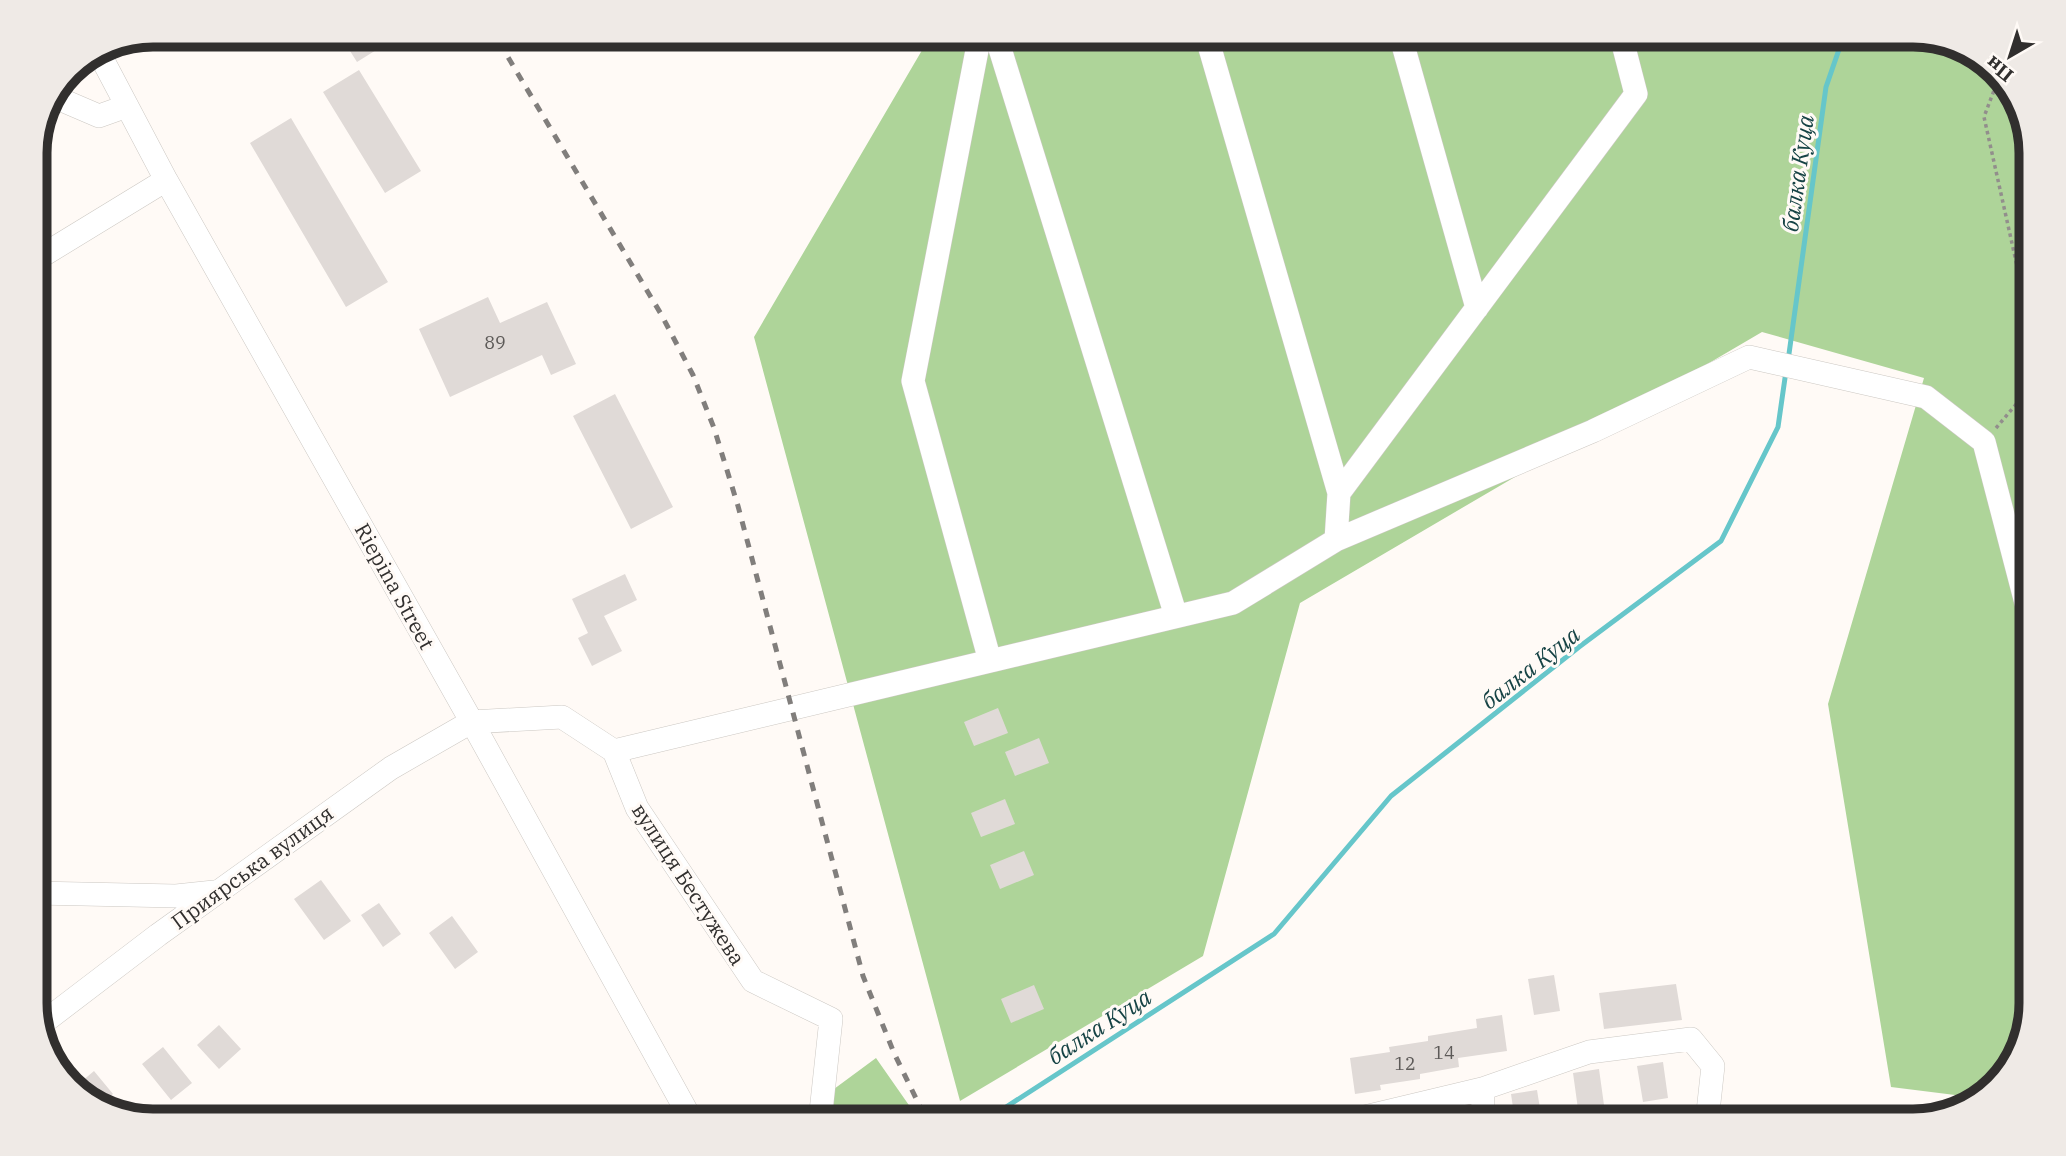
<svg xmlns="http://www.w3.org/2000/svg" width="2066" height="1156" font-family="'IBM Plex Serif',serif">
  <rect width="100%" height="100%" fill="#fffaf6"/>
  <path fill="#aed499" d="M1913,35L1971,51L2011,88L2031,146V1003L2015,1061L1979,1098L1891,1087L1828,704L1924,378L1762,332L1300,603L1203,956L960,1101L754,337L928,40Z
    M876,1058L920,1121H833L834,1089Z"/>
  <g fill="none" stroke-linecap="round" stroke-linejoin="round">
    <path stroke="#66c6ca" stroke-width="5" d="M1788,361L1826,87L1844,35
      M943,1118L1003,1109L1274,934L1391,796L1579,647L1721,541L1778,427L1786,371"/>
  </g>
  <path fill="#e0dad7" d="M389,42L357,62L345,43H356Z
    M359,70L421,171L385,193L323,92Z
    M291,118L388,282L346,307L250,143Z
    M488,297L500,323L547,302L576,364L551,375L542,355L450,397L419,329Z
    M615,394L673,507L631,529L573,416Z
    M625,574L637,600L604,616L622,651L592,666L578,638L588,633L572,599Z
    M998,708L1008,733L974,746L964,722Z
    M1039,738L1049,763L1015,776L1005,752Z
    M1005,799L1015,824L981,837L971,813Z
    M1024,851L1034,875L1000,889L990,865Z
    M321,880L351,921L324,940L294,899Z
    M379,903L401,934L383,947L361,915Z
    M452,916L478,952L455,969L429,933Z
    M1554,975L1560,1011L1534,1015L1528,979Z
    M1676,984L1682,1020L1604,1029L1599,993Z
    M1034,985L1044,1009L1011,1023L1001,999Z
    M1502,1015L1507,1051L1458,1058L1459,1067L1420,1074V1079L1380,1085L1381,1090L1355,1094L1350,1058L1390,1052L1389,1047L1428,1041V1036L1477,1028L1476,1019Z
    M219,1025L241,1049L219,1069L197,1045Z
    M163,1047L192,1083L171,1100L142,1064Z
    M1663,1062L1668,1098L1643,1102L1637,1066Z
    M1599,1069L1604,1105L1578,1109L1573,1073Z
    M94,1071L113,1094L98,1106L75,1087Z
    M1537,1090L1542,1121H1515L1511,1094Z"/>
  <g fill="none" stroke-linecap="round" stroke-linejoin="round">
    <defs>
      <path id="minor" d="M1207,38L1339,493L1336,540
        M1401,38L1477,308
        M997,39L1176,616
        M979,40L913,381L990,661
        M98,51L166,180L478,733L692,1121
        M57,98L99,116L127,106
        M35,260L166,180
        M1339,493L1636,94L1621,36
        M614,751L1233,603L1336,540L1593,431L1749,357L1926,397L1984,442L2031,622
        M35,893L176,896L214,892
        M40,1025L158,935L391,768L471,722L562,717L614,751L637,808L753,981L831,1019L820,1121
        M1348,1121L1482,1089
        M1484,1121L1482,1089L1589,1052L1691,1039L1713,1066L1707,1121"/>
    </defs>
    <use href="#minor" stroke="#ccc8c3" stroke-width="24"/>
    <path stroke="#928e8c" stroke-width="3.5" stroke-dasharray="3.5 3.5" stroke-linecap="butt" d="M1996,428L2024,395L2025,302L1984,117L1999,77"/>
    <use href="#minor" stroke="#fff" stroke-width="23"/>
    <path stroke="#817e7c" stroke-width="5" stroke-dasharray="9 9" stroke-linecap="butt" d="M499,42L661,314L693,375L714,428L738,506L863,976L894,1053L927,1121"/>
  </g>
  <g text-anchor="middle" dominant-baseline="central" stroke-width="6" stroke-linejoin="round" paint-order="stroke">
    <g font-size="18" fill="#5d5a58">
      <text x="495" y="342">89</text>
      <text x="1444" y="1052">14</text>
      <text x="1405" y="1063">12</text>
    </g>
    <g font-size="21" fill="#312f2e" stroke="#fffaf6">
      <text transform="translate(395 586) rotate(61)">Riepina Street</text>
      <text transform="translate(252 867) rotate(-36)">Приярська вулиця</text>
      <text transform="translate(689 884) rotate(57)">вулиця Бестужева</text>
    </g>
    <g font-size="23" font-style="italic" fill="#154244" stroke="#fffaf6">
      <text transform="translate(1797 173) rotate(-82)">балка Куца</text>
      <text transform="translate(1530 667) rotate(-38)">балка Куца</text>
      <text transform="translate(1099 1026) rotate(-33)">балка Куца</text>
    </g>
  </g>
  <path d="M0 0H2066V1156H0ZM153 47H1913A106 106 0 0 1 2019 153V1003A106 106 0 0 1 1913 1109H153A106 106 0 0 1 47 1003V153A106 106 0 0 1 153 47Z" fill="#efeae6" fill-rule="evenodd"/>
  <path fill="none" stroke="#312f2e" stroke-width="9" d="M153 47H1913A106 106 0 0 1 2019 153V1003A106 106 0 0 1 1913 1109H153A106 106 0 0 1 47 1003V153A106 106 0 0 1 153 47Z"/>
  <g transform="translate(2010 56) rotate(219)" stroke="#fffaf6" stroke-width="5" paint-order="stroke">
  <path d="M0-5L12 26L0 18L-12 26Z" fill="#312f2e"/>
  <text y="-10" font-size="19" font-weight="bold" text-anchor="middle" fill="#312f2e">Пн</text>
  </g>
</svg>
